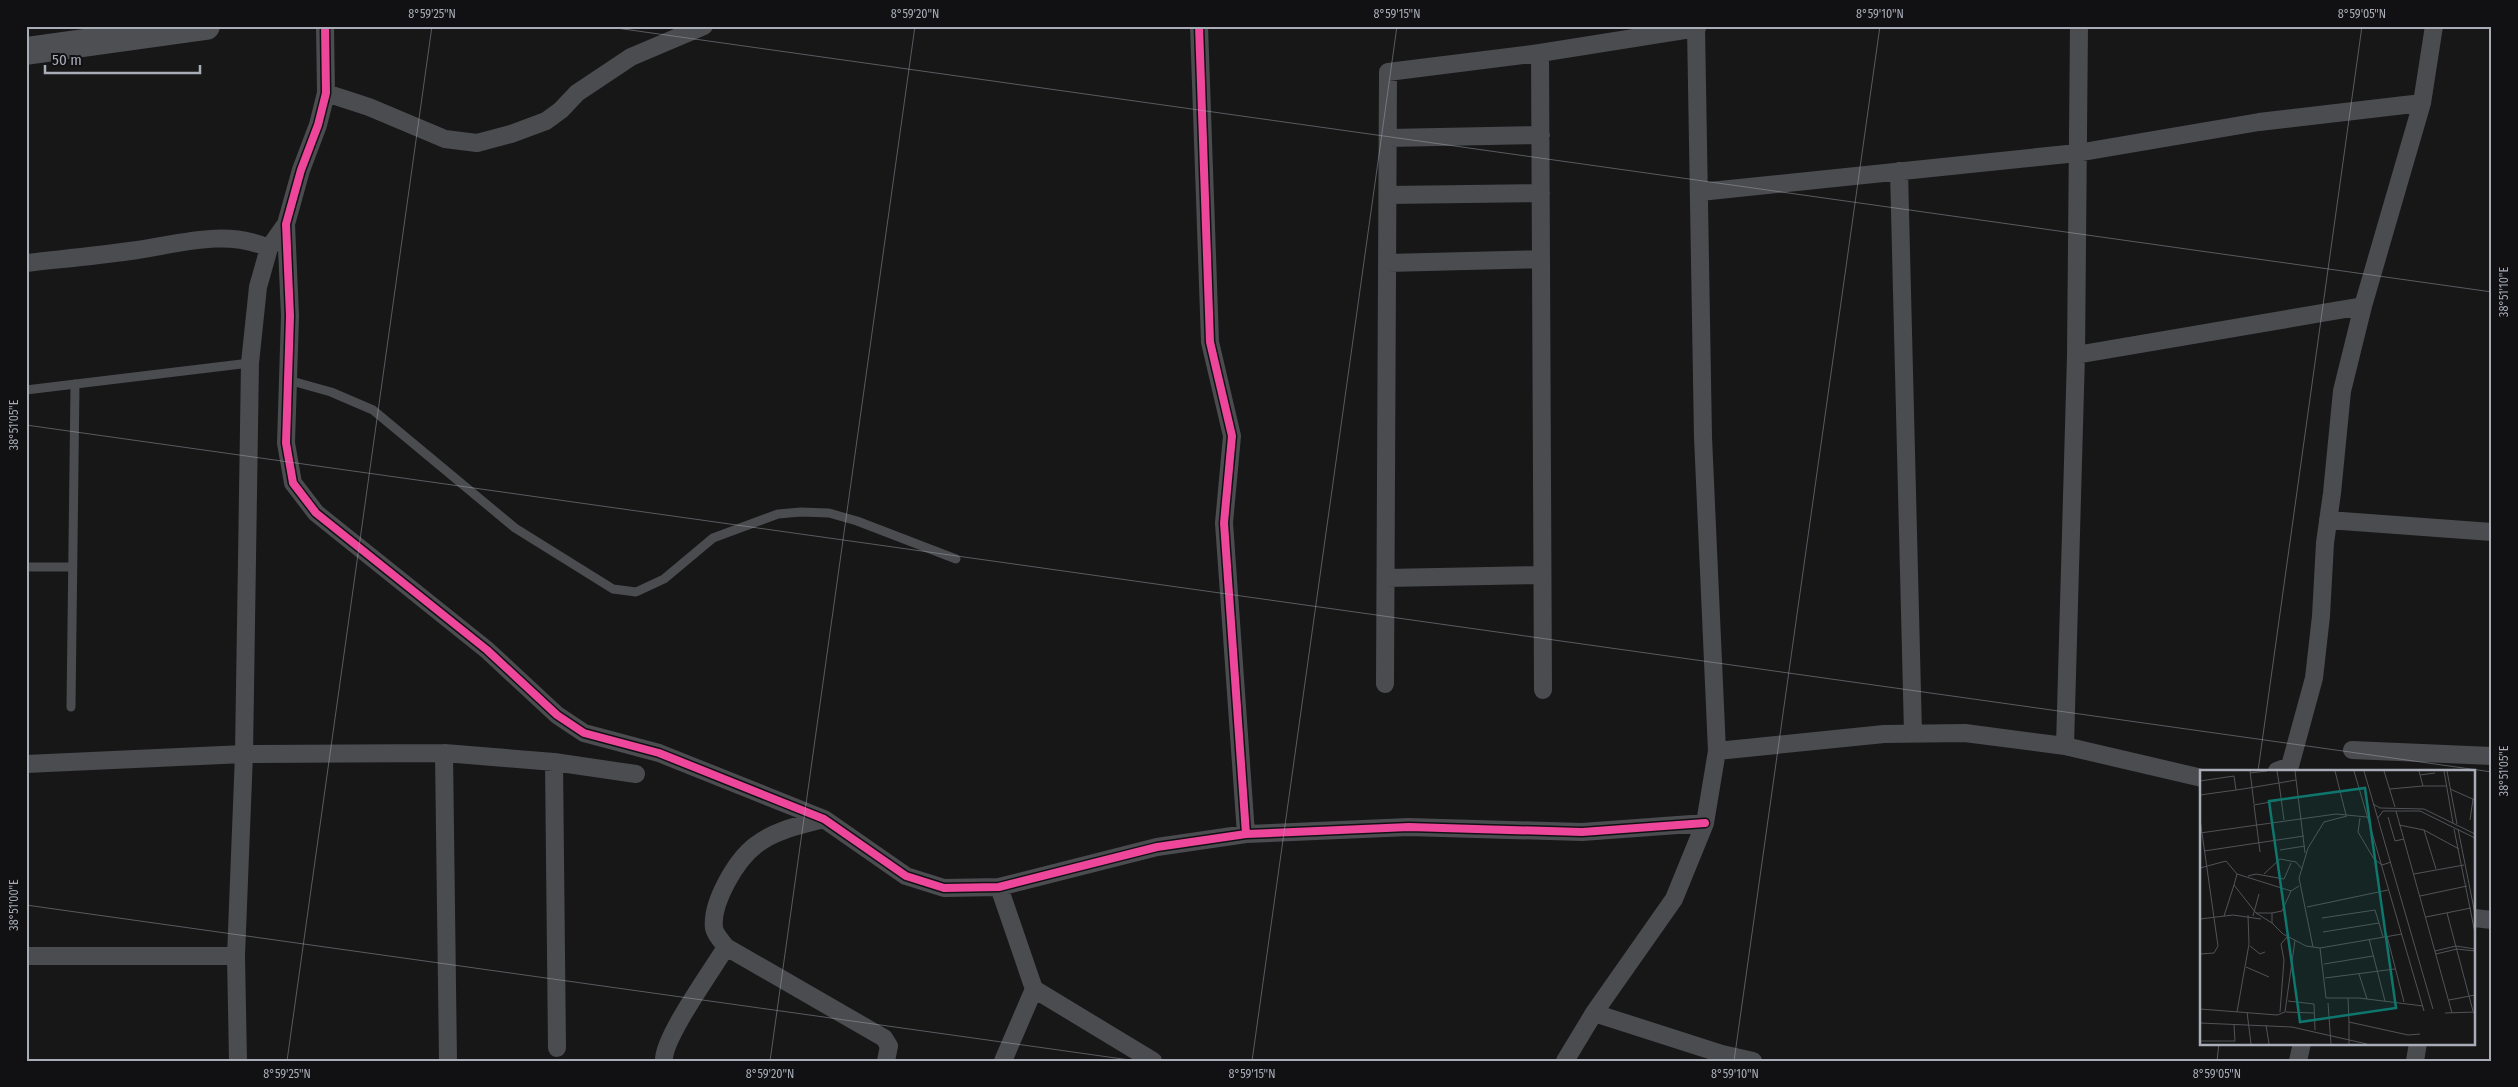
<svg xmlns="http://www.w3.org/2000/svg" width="2518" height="1087" font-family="'Fira Sans Condensed',sans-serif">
  <rect width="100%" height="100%" fill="#171717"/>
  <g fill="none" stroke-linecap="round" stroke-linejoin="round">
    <path stroke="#4b4c50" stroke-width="9" d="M288,380L331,392L373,410L515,528L613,589L636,592L664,579L713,538L778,514L801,512L829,513L857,521L956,559
      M26,390L250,363
      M26,567H73
      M71,707L75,384"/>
    <path stroke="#4b4c50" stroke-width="18" d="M325,26L326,93L318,125L301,170L286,224L290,316L286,443L293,483L316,513L487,650L557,715L584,733L659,753L824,819L906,876L944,888L999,887L1157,847L1246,834L1409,827L1582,832L1705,823
      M1199,26L1210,342L1232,436L1224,523L1246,834
      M1696,26L1703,437L1717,751
      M326,93L369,107L445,139L477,143L511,134L546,121L561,110L577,93L631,57L704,26
      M1388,138L1541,135
      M1899,171L1913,733
      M1700,192L2077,153L2259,122L2422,103
      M1388,195L1541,193
      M26,263C61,259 95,256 130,251C176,245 224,228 269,248
      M1387,263L1541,259
      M2076,355L2363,306
      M2328,520L2492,532
      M1386,578L1542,575
      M1385,684L1388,72L1540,53
      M1543,690L1540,53L1697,28
      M2065,746L2076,355L2079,26
      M2352,750L2492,756
      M444,753L448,1061
      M554,762L557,1048
      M26,764L244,754L444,753L554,762L636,774
      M2277,771L2290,766L2314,678L2321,616L2325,543L2332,493L2342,391L2363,306L2422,103L2434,26
      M824,819C801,825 775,830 756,845C736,860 711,903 714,928C715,934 722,942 726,947L884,1038L889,1046L886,1061
      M999,887L1034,989L1003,1061
      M2474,918L2492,920
      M26,956H236
      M1034,989L1153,1061
      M1594,1013L1722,1054L1753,1061
      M238,1061L236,956L244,754L250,363L258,287L269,248L286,224
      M664,1061C662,1039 713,969 726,947
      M1565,1061L1594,1013L1674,899L1705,823L1717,751L1884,734L1965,733L2065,746L2202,778
      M2298,1061L2302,1043
      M2415,1061L2418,1043"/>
    <path stroke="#4d4f52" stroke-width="28" d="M26,51L206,26"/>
    <defs>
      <path id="cycleway" d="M325,26L326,93L318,125L301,170L286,224L290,316L286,443L293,483L316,513L487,650L557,715L584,733L659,753L824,819L906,876L944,888L999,887L1157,847L1246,834L1409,827L1582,832L1705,823
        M1199,26L1210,342L1232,436L1224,523L1246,834"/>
    </defs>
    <use href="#cycleway" stroke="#111113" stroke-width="11"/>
    <use href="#cycleway" stroke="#ed469a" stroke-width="8"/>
  </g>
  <path fill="none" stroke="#a8adb8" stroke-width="1" stroke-opacity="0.45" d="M602,26L2492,292M26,425L2492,772M2258,771L2362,26M26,905L1137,1061M287,1061L432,26M770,1061L915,26M1252,1061L1397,26M1734,1061L1880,26M2217,1061L2219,1043"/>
  <g transform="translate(2200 770)">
    <rect width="275" height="275" fill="#171717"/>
    <path fill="none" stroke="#515357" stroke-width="1" d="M50,1L54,34M95,1L105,83M135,1L146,45M154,1L224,241M164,1L233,239M184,1L195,37M219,1L223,16H247M244,1L253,53M247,1L257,54M50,3L67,1M220,5L235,3M0,11L34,6L36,20L43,19L79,13L77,1M190,19L223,16M250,19L275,30M0,25L36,20M173,34L180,38L224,39L275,64M196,41L252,243M188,47L195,71L204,69M160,48L158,62L174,89L182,95L191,92M178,48L183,41H220L275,68M0,49L18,176L14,183L0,184M84,50L79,13L96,10M270,50L273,29M199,55L224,60L259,79M254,59L275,163M258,59L275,144M224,60L236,99M0,63L136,44L167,47M80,80L105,76M4,81L104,66M60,82L54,35L81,30M0,98L26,91L37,104L34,115L56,143H72V153L83,164L106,176L120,178L126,228H159L223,236M37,104L91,121L99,116M64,104L80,89L96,92L102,99M214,104L264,95M48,106L56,104L84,109L91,93M220,126L267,116M107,137L188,120M56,143L72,153M72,143L82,141L91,121M247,143L273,241M24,146L34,115M53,146L59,124M226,147L271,138M122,148L175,140L179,153M0,149L33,145L61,149M123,162L179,153L183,167M187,166L204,232M169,169L185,231M50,176L60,184L65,182M113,177L99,108L108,78L124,52L147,46M120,178L202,164M235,181L256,176L275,179M236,184L257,179L275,181M124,194L173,186M46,197L69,207M159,204L167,229M125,208L195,199M148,228L149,252M249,230L275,225M0,231V249M88,231L114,234L115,260M128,233L131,274M0,239L77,245L85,242L95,170M37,242L49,174L48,145M47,242L51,274M80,242L84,190L81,174L87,167M86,242L114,243M245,243L275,242M0,253L92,257L167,274M66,255L69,274M0,271H35L34,255M149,274V252L208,265L220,264"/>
    <path fill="#0f766e" fill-opacity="0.15" stroke="#0f766e" stroke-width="2.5" d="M165,18L196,238L100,252L69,31Z"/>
    <rect width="275" height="275" fill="none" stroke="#a8adb8" stroke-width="2.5"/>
  </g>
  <rect width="2518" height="1087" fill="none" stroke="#111113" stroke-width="55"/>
  <path d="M45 65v8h155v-8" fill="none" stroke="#a8adb8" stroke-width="2.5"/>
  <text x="52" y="65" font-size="15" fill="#a8adb8" stroke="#111113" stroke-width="4" paint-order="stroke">50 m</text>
  <rect x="28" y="28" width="2462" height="1032" fill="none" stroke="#a8adb8" stroke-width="2"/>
  <g font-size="12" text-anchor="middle" fill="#a8adb8">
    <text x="432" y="18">8°59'25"N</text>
    <text x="915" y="18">8°59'20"N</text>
    <text x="1397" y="18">8°59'15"N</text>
    <text x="1880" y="18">8°59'10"N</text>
    <text x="2362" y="18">8°59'05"N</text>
    <text transform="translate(2504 292) rotate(-90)" y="4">38°51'10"E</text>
    <text transform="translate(14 425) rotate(-90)" y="4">38°51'05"E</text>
    <text transform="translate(2504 771) rotate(-90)" y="4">38°51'05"E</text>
    <text transform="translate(14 905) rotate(-90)" y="4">38°51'00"E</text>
    <text x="287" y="1078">8°59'25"N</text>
    <text x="770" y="1078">8°59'20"N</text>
    <text x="1252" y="1078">8°59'15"N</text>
    <text x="1735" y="1078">8°59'10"N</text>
    <text x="2217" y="1078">8°59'05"N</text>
  </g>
</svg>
